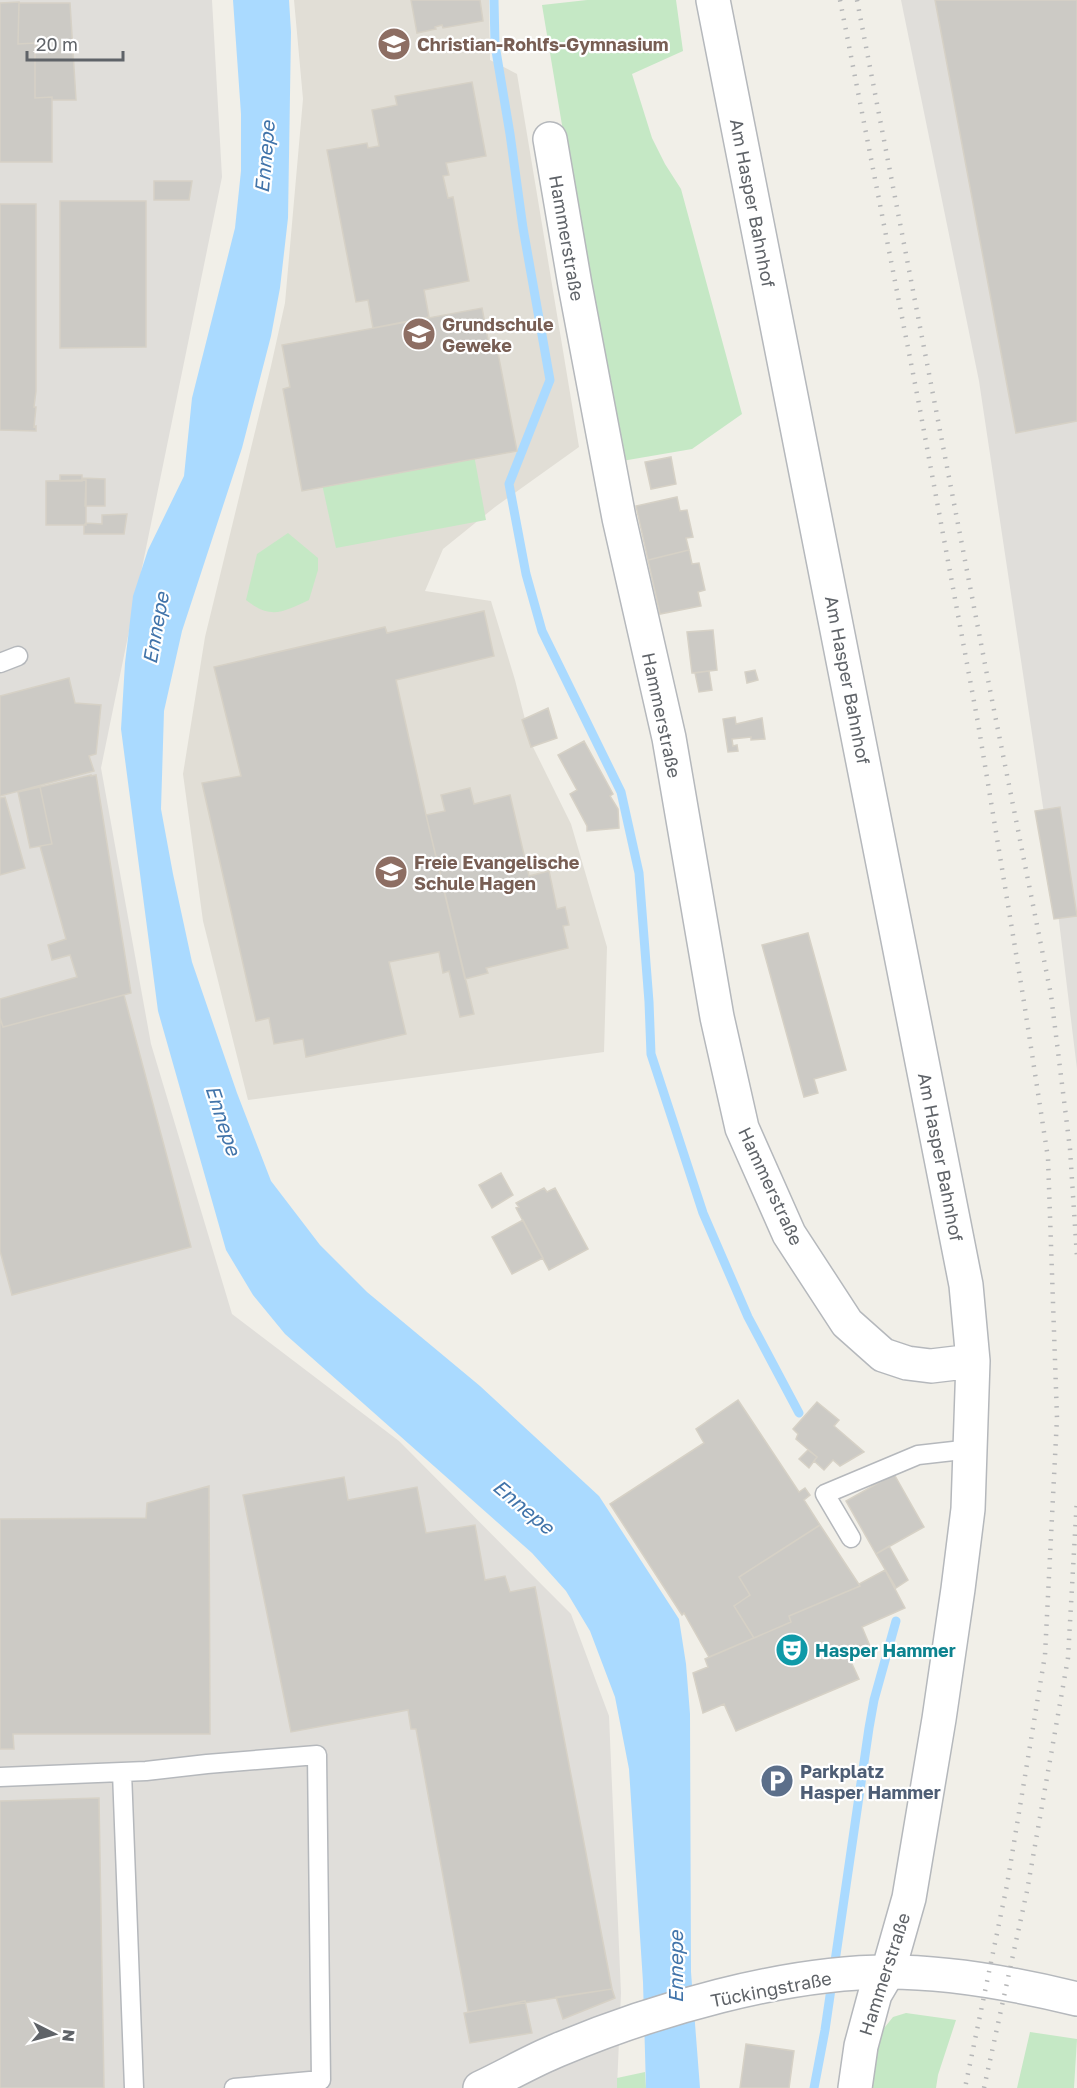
<svg xmlns="http://www.w3.org/2000/svg" width="1077" height="2088" font-family="'Golos Text',sans-serif">
  <rect width="100%" height="100%" fill="#f1efe8"/>
  <path fill="#e0deda" d="M0,0H212L222,177L101,768L151,1044L232,1314L399,1441L571,1614L609,1716L621,1993L617,2088H0Z
    M901,0H1077V1069L1054,880L979,381Z"/>
  <path fill="#e1ded6" d="M294,0H489L490,60L517,74L579,447L495,507L443,549L425,591L491,601L515,680L531,743L571,824L607,947L604,1052L248,1100L203,921L183,774L205,637L271,366L285,303L303,99Z"/>
  <path fill="#c5e8c5" d="M587,0H676L683,51L632,74L652,138L665,164L681,189L742,414L692,449L622,461L574,197L542,5Z
    M474,455L486,520L336,548L322,484Z
    M288,533L318,558V570L309,600C283,612 271,620 246,600L257,554Z
    M906,2013L956,2020L938,2075L936,2088H868L877,2037L893,2017Z
    M1030,2032L1077,2039L1074,2088H1017Z
    M645,2072L646,2088H617V2078Z"/>
  <path fill="#aadaff" d="M233,0H289L291,32L288,218L280,288L271,336L242,448L182,631L164,711L161,809L173,874L192,962L237,1093L271,1181L320,1245L367,1292L480,1386L599,1496L679,1619L686,1664L690,1714L691,1972L700,2088H646L643,1982L629,1769L615,1697L590,1631L566,1591L532,1553L285,1334L253,1295L226,1250L158,1011L121,729L125,663L133,596L148,550L184,476L192,398L235,228L241,171V114Z"/>
  <g fill="none" stroke-linecap="round" stroke-linejoin="round">
    <path stroke="#aadaff" stroke-width="9" d="M494,0L495,45L510,134L523,228L550,380L509,484L526,574L542,631L621,792L639,873L649,1002L651,1054L703,1213L748,1317L799,1413
      M814,2088L825,2030L869,1728L874,1700L896,1621"/>
  </g>
  <path fill="#cccac5" stroke="#d6d1c6" stroke-width="1.5" d="M411,0H480L483,21L443,28L442,25L435,27L436,29L417,33Z
    M935,0H1077V421L1016,433Z
    M19,2L18,44L35,43V98L52,97V162H0V3Z
    M19,3H70L76,100H52V97L35,98V43L18,44Z
    M472,82L486,156L446,163L449,175L443,176L448,198L453,197L469,281L424,290L429,317L373,328L368,300L356,302L327,150L367,143L368,148L379,146L372,110L397,105L395,96Z
    M154,181H192L189,200H154Z
    M60,201H146V347L60,348Z
    M0,204H36V391L34,407H36L34,427L36,426V431L0,430Z
    M482,308L490,350L497,348L517,451L302,491L283,389L290,387L282,345Z
    M671,457L676,484L651,489L645,462Z
    M60,475H82V481H60Z
    M82,478L105,479V506H85L86,480H82Z
    M86,480V525H46V481Z
    M677,497L680,511L687,510L693,537L686,538L689,550L648,560L636,506Z
    M127,514L124,534H84V525L86,523L102,524V515Z
    M689,550L692,564L699,563L705,590L698,592L701,606L660,614L648,560Z
    M484,611L494,656L396,680L426,815L474,1014L460,1017L449,971L443,973L439,952L389,962L406,1034L306,1057L303,1039L274,1044L269,1018L256,1021L202,783L241,776L214,667L385,627L387,633Z
    M713,630L717,670L692,673L687,632Z
    M755,670L758,680L747,683L745,672Z
    M709,671L712,690L699,692L695,673Z
    M69,678L75,703L101,705L96,754L89,756L94,771L0,796V696Z
    M548,708L557,738L531,747L522,720Z
    M735,717L736,724L762,718L765,739L751,740V737L732,739L733,746L737,745L738,751L728,752L723,719Z
    M584,741L613,794L610,796L618,809L619,828L587,831V826L570,794L577,790L558,755Z
    M91,775V776L96,775L131,993L3,1027L0,1018V999L77,977L70,955L52,960L48,945L66,939L40,846L52,844L40,787Z
    M40,787L52,844L30,848L18,792Z
    M470,788L474,804L510,795L529,876L549,871L557,909L565,907L569,925L563,926L568,948L486,968L488,973L465,979L426,815L445,811L441,795Z
    M5,797L25,868L0,875V798Z
    M1060,807L1077,916L1054,919L1035,811Z
    M808,933L846,1070L814,1079L818,1093L804,1097L762,945Z
    M124,995L191,1247L12,1295L0,1251V1018L3,1027Z
    M501,1173L513,1195L492,1208L479,1185Z
    M544,1188L547,1192L555,1188L588,1249L549,1270L516,1208L519,1207L516,1203Z
    M523,1220L543,1258L512,1274L492,1237Z
    M738,1400L799,1492L805,1488L810,1495L804,1500L820,1525L739,1577L750,1595L734,1606L754,1638L709,1657L684,1613L682,1615L610,1504L704,1443L696,1429Z
    M817,1402L839,1420L834,1426L864,1452L840,1466L833,1460L824,1470L814,1461L817,1457L796,1439L798,1434L793,1429Z
    M808,1450L817,1457L809,1468L799,1459Z
    M894,1474L924,1527L876,1554L846,1501Z
    M344,1477L348,1500L417,1487L426,1533L475,1525L485,1580L505,1576L510,1592L535,1587L612,1989L468,2012L416,1729H411L408,1710L291,1732L243,1495Z
    M209,1486L210,1734H13L14,1749H0V1519L146,1518L147,1503Z
    M820,1525L860,1586L789,1616L791,1622L754,1638L734,1606L750,1595L739,1577Z
    M889,1546L908,1580L896,1588L876,1554Z
    M885,1570L905,1608L862,1627L870,1646L848,1655L859,1679L736,1731L724,1704L703,1713L693,1673L708,1667L705,1659L791,1622L789,1616L860,1586L859,1584Z
    M99,1798L104,2088H0V1801Z
    M612,1989L615,1998L563,2019L556,1997Z
    M525,2001L532,2033L470,2043L464,2013Z
    M746,2044L794,2051L789,2088H740Z"/>
  <g fill="none" stroke-linecap="round" stroke-linejoin="round">
    <defs>
      <path id="service" d="M0,663L18,656
        M851,1538L825,1494L918,1455L971,1449
        M122,1772L134,2088
        M0,1777L146,1771L207,1764L317,1755L321,2080L234,2088"/>
      <path id="minor" d="M713,0L966,1285L973,1361L968,1509L958,1589L939,1719L909,1898L888,1972L875,1994L861,2046L855,2088
        M550,139L575,285L619,518L669,738L717,1017L742,1128L789,1234L847,1323L883,1355L907,1363L931,1366L973,1361"/>
      <path id="tertiary" d="M480,2088C506,2076 531,2061 558,2050C653,2010 784,1972 888,1972C952,1972 1016,1984 1077,1999"/>
    </defs>
    <use href="#service" stroke="#b5b8bc" stroke-width="21"/>
    <use href="#minor" stroke="#b5b8bc" stroke-width="36"/>
    <use href="#tertiary" stroke="#b5b8bc" stroke-width="36"/>
    <use href="#service" stroke="#fff" stroke-width="18"/>
    <use href="#minor" stroke="#fff" stroke-width="33"/>
    <use href="#tertiary" stroke="#fff" stroke-width="33"/>
    <path stroke="#b6b7b8" stroke-width="4.5" stroke-dasharray="1.5 8" stroke-linecap="butt" d="M840,0L918,399L978,723L1024,1002L1048,1158L1057,1418L1045,1655L1007,1885L965,2088
      M857,0L989,685L1051,995L1070,1149L1077,1257
      M984,2088L1027,1891L1068,1658L1077,1498"/>
  </g>
  <defs>
    <symbol id="school-disc" viewBox="-11 -11 22 22"><circle r="9.5" fill="#8d6e63" stroke="#fff"/><path d="M0-5L7-2L0 1L-7-2ZM-4 1L0 2.5L4 1V4Q0 6-4 4Z" fill="#fff"/></symbol>
    <symbol id="theatre-disc" viewBox="-11 -11 22 22"><circle r="9.5" fill="#0f9aa8" stroke="#fff"/><path d="M-5-5.5Q0-4 5-5.5V0Q5 5 0 6Q-5 5-5 0ZM-3.3-2.5H-1v1.5H-3.3ZM1-2.5H3.3v1.5H1ZM-2.8 1Q0 5.5 2.8 1Z" fill="#fff"/></symbol>
    <symbol id="parking-disc" viewBox="-11 -11 22 22"><circle r="9.5" fill="#5c6f8a" stroke="#fff"/><path d="M-3.5-5.5H1a3.5 3.5 0 0 1 0 7H-1V5.5H-3.5ZM-1-3.4V-.6H.8a1.4 1.4 0 0 0 0-2.8Z" fill="#fff"/></symbol>
  </defs>
  <g fill-rule="evenodd">
    <use href="#school-disc" x="375" y="25" width="38" height="38"/>
    <use href="#school-disc" x="400" y="315" width="38" height="38"/>
    <use href="#school-disc" x="372" y="853" width="38" height="38"/>
    <use href="#theatre-disc" x="773" y="1631" width="38" height="38"/>
    <use href="#parking-disc" x="758" y="1762" width="38" height="38"/>
  </g>
  <g text-anchor="middle" dominant-baseline="central" stroke-width="4.5" stroke-linejoin="round" paint-order="stroke">
    <g font-size="18" font-weight="bold" fill="#785e54" stroke="#fff" text-anchor="start">
      <text x="417" y="44">Christian-Rohlfs-Gymnasium</text>
      <text x="442" y="324">Grundschule<tspan x="442" dy="21">Geweke</tspan></text>
      <text x="414" y="862">Freie Evangelische<tspan x="414" dy="21">Schule Hagen</tspan></text>
    </g>
    <g font-size="18" fill="#5f6368" stroke="#fff">
      <text transform="translate(753 203) rotate(79)">Am Hasper Bahnhof</text>
      <text transform="translate(567 238) rotate(80)">Hammerstraße</text>
      <text transform="translate(848 680) rotate(79)">Am Hasper Bahnhof</text>
      <text transform="translate(662 715) rotate(78)">Hammerstraße</text>
      <text transform="translate(941 1157) rotate(79)">Am Hasper Bahnhof</text>
      <text transform="translate(771 1186) rotate(65)">Hammerstraße</text>
      <text transform="translate(884 1974) rotate(-72)">Hammerstraße</text>
      <text transform="translate(771 1989) rotate(-11)">Tückingstraße</text>
    </g>
    <g font-size="18" font-weight="bold" fill="#0d838f" stroke="#fff" text-anchor="start">
      <text x="815" y="1650">Hasper Hammer</text>
    </g>
    <g font-size="18" font-weight="bold" fill="#4e5e75" stroke="#fff" text-anchor="start">
      <text x="800" y="1771">Parkplatz<tspan x="800" dy="21">Hasper Hammer</tspan></text>
    </g>
    <g font-size="20" font-style="italic" fill="#4174aa" stroke="#fff">
      <text transform="translate(264 157) rotate(-85)">Ennepe</text>
      <text transform="translate(155 628) rotate(-80)">Ennepe</text>
      <text transform="translate(224 1120) rotate(72)">Ennepe</text>
      <text transform="translate(524 1506) rotate(40)">Ennepe</text>
      <text transform="translate(675 1967) rotate(-90)">Ennepe</text>
    </g>
  </g>
  <g transform="translate(54 2034) rotate(96)" stroke="#ffffff" stroke-width="4.5" paint-order="stroke">
  <path d="M0-4.5L10 22L0 15L-10 22Z" fill="#5f6368"/>
  <text y="-9" font-size="16" font-weight="bold" text-anchor="middle" fill="#5f6368">N</text>
  </g>
  <path d="M27 51v9h96v-9" fill="none" stroke="#5f6368" stroke-width="3"/>
  <text x="36" y="51" font-size="18" fill="#5f6368" stroke="#ffffff" stroke-width="4.5" paint-order="stroke">20 m</text>
</svg>
